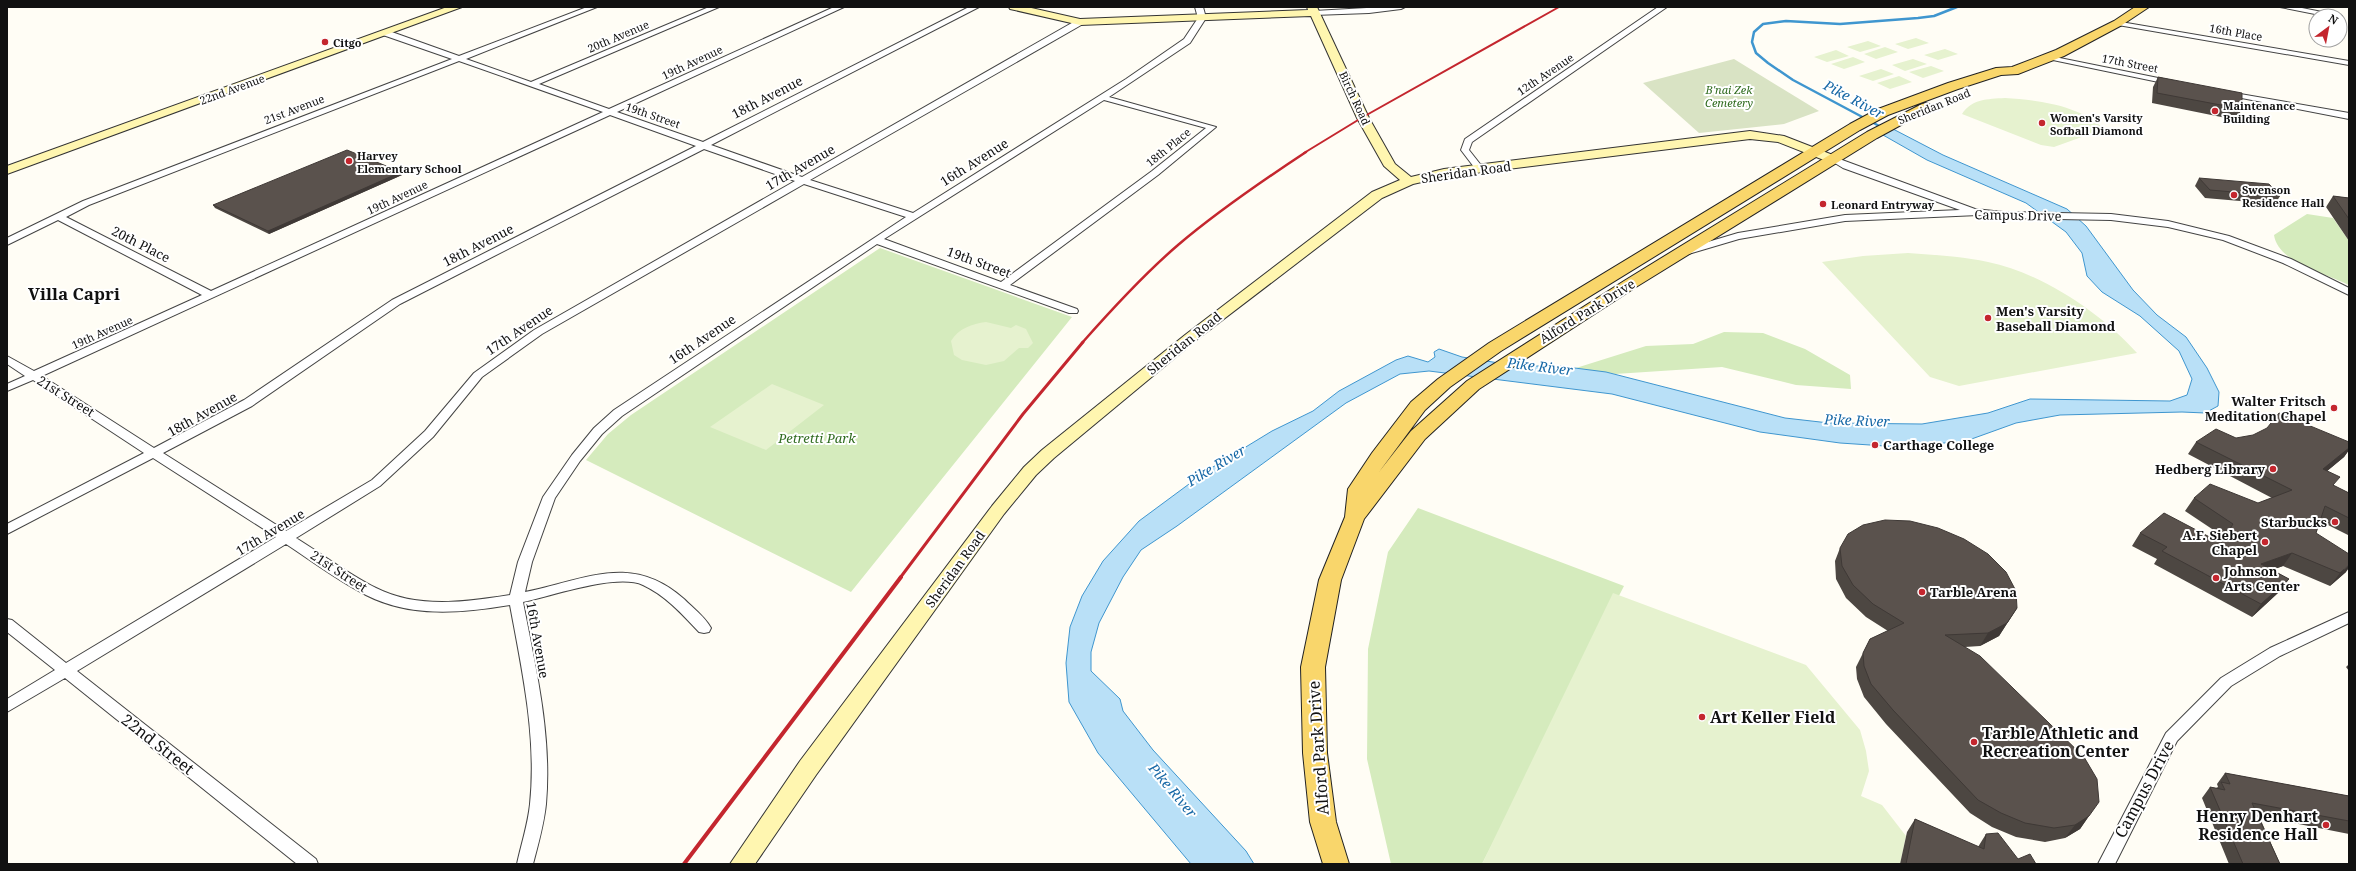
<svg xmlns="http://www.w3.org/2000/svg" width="2356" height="871" font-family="'Noto Serif',serif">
  <rect width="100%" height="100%" fill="#fffdf5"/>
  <path fill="#d5ebbd" d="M2307,214L2333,218L2349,241V285C2327,274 2278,263 2274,235Z
    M880,248L1072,317L851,592L586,460L608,434L631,415Z
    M1724,332L1763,333L1805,349L1850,375L1851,389L1796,385L1722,367L1615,374L1576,368L1646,346L1693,344Z
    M1418,508L1624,586L1482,864H1391L1367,759L1368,649L1388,552Z"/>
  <path fill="#d9e3c4" d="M1734,59L1819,111L1784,124L1699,133L1643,83Z"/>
  <path fill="#e6f2cf" d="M1916,38L1929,43L1908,49L1895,44Z
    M1868,41L1881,46L1860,52L1847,47Z
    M1885,47L1898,52L1876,59L1864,54Z
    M1945,49L1958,54L1938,60L1924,55Z
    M1836,50L1849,56L1827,62L1814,57Z
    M1853,57L1865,62L1844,69L1831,64Z
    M1913,59L1927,64L1905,71L1892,65Z
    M1931,66L1944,71L1923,78L1909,72Z
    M1881,69L1894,74L1873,81L1859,76Z
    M1899,76L1912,82L1890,89L1877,83Z
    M2005,98C2038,100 2079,105 2104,129L2054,147L2041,145L1962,114C1972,99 1987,99 2005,98Z
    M1908,253C1935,255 1961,256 1988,262C2042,273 2101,313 2137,353L1959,386L1930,377L1822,262L1863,256Z
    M986,322L1011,328L1016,325L1026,329L1033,343L1028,348H1019L1004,361L986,365L962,360L954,355L951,341C959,328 972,324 986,322Z
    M772,384L824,405L766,450L710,427Z
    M1613,593L1806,665L1860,730L1866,751L1869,771L1861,796L1882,805L1906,836L1900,864H1482Z"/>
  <path fill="#b9e0f7" stroke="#3f96cf" d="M1893,129L1943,155L2067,209L2086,226L2133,290L2157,315L2186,337L2207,368L2219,392L2218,406L2205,413L2182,412L2060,415L2016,423L1966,441L1900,447L1840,443L1760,432L1612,394L1429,371L1400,374L1346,403L1177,526L1141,550L1123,577L1099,623L1091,652V671L1120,699L1123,711L1153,750L1246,851L1254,864H1191L1098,753L1069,702L1066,663L1070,627L1082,596L1103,561L1139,521L1208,470L1272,431L1313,411L1339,391L1396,360L1408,356L1428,362L1435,357L1434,352L1439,349L1462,357L1517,366H1559L1606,372L1785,418L1829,423L1922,424L1988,413L2030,399L2170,401L2187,395L2192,379L2179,351L2140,316L2102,292L2087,276L2082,253L2066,232L2026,203L1927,160L1883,135Z"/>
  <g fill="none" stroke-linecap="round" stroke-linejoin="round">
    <path stroke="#3f96cf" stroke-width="2.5" d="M1883,128L1793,80L1768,63L1756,53L1752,42L1754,32L1763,24L1786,21L1840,24L1918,18L1934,16L1957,7"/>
    <defs>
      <path id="street" d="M587,7H597L466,59L531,82L709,7H719L539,84L609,109L834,7H844L617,112L703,142L969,7H979L711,145L802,177L1077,20H1083V24L810,180L913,213L1126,79L1184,39L1198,18L1195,7H1203L1206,18L1190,43L1109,97L1216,127L1158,175L1010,285L1077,309L1078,311L1077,313H1069L877,244L622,416L602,434L580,461L555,498L532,562L525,592C585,580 631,552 684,599C693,608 705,617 711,628L709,632L704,633L699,632C682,614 665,595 643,585C616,573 553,596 523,602C536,669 552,736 546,804C544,824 538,845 533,864H517C521,845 528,824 530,804C537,737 522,670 510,605C462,613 411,618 366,595C338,581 312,561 286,544L77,671L316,859L318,864H297L65,678L7,712V699L55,670L7,632V619L12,620L66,663L276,537L153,458L7,534V524L144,453L33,380L7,391V384L25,376L7,364V356L34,371L202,295L58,220L7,245V238L83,201L452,59L383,35V31H389L459,56ZM459,61L603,112L211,291L66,217L89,205ZM1104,100L1206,128L1152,171L1001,282L884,239ZM610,115L696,146L392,300L244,400L154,448L42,376ZM704,149L795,181L534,330L474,373L425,431L372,480L286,531L163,453L252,406L400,304ZM804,184L906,217L614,410L594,428L572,455L543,497L518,562L510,595C466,602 417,609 376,588C348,574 322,554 296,538L380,486L433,437L482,377L542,334Z
        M1384,7H1405L1401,9L1369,13L1314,15L1310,13L1314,11Z
        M1658,7H1667L1472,142L1469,150L1484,169L1483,171H1477L1461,150L1465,139Z
        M2280,7H2297L2342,16L2340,18V16H2325Z
        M2115,21L2349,61V65L2118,25L2114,23Z
        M2045,55L2173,81L2177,83L2173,85L2048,59H2045Z
        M2223,91L2349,113V119L2226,95H2223Z
        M1834,157L1975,209L2003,212L2111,214L2168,221L2229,236L2291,259L2349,288V295L2283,263L2223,240L2168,227L2111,220L2003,218L1978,215L1845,221L1739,239L1685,255L1680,252L1681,250L1738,233L1845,215L1960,210L1843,168L1830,160Z
        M2349,612V623L2280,656L2231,686L2177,741L2115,864H2098L2166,733L2221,678L2270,648Z"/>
      <path id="secondary" d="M447,7H462L7,174V166Z
        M1009,7H1027L1080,19L1308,10L1307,7H1317L1369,118L1395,164L1411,177L1444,169L1750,131L1784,136L1838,157L1840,160L1834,164L1778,142L1750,139L1444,177L1413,184L1382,198L1195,341L1054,458L1036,475L1004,514L816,775L755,864H730L800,761L992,506L1024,467L1042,450L1185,335L1372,192L1400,180L1384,166L1357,118L1311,16L1080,25L1010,9Z"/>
      <path id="primary" d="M2135,7H2149L2122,25L2064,56L2018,74L2001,75L1958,89L1888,115L1860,130L1501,351L1450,387L1425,410L1379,472L1411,431L1467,381L1624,281L1867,132L1922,104L1927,103L1934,107L1877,138L1636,287L1479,389L1425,439L1364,519L1341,580L1325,667L1327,753L1336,822L1349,864H1323L1310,822L1303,753L1301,667L1319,580L1345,517L1348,489L1372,453L1411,402L1438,379L1489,343L1850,124L1878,109L1948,83L1996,68L2012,67L2056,50L2114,21Z"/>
    </defs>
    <use href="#street" stroke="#444" stroke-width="2"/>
    <use href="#secondary" stroke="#333" stroke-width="2"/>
    <use href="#primary" stroke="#222" stroke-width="2"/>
    <use href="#street" fill="#fff" fill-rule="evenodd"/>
    <use href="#secondary" fill="#fff6b0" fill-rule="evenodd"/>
    <use href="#primary" fill="#f9d66b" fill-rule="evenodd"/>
    <path stroke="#c4262e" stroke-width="2" d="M1304,153L1363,117L1559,7"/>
    <path stroke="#c4262e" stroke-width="2.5" d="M1082,343C1112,309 1143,275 1178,245C1218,211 1262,181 1306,152"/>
    <path stroke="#c4262e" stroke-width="3" d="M900,578L1023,414L1083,342"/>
    <path stroke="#c4262e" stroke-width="4" d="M684,864L901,577"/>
  </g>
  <path fill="#4d4742" d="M2158,77L2242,109L2236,120L2152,103L2153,87Z
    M401,172L402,175L269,234L215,208L213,205Z
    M2199,178L2280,196L2275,204L2205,198L2195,186Z
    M2333,196L2349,198V241L2326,207Z
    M2236,438L2349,442V450L2344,457L2327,471L2334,486L2349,493V534L2348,535L2320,521L2316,533L2346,572L2330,586L2283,566L2272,570L2289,579L2279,592L2252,617L2154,564L2157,559L2132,546L2140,533L2221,543L2224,537L2185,511L2194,498L2258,503L2272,498L2188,454L2196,442Z
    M1840,548L2017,608L1999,636L1980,646L1965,647L2089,816L2080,829L2065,838L2045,842L2016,837L1992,827L1970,813L1886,724L1864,697L1857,679L1856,667L1870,639L1888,631L1866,617L1846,598L1836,579L1835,561Z
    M2349,664V671L2346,667Z
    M2225,773L2349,796V834L2259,816L2280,864H2229L2202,798L2210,787L2216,788L2218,787L2217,784Z
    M1915,819L1978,847L1986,834L2018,859L2036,864H1900L1907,832Z"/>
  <path fill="#3f3936" d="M401,172L402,175L269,234L268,231Z
    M2349,448V450L2344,457L2314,482L2323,469Z
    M2292,553L2283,566L2251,577L2261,564Z
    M2349,565V568L2346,572L2330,586L2340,573Z
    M2289,579L2279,592L2252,617L2261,604Z
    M2017,608L1999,636L1980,646L1988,633Z
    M2089,816L2080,829L2065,838L2075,825Z"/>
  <path fill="#5a524d" stroke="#3f3936" d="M2158,77L2242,93V109L2157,93Z
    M347,150L401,172L268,231L213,205Z
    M2199,178L2269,184L2280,196L2210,190Z
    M2333,196L2349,198V219Z
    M2279,413L2349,442V448L2323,469L2340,477L2333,485L2349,493V518L2325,506L2316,533L2349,554V565L2340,573L2292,553L2261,564L2289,579L2261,604L2162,551L2167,547L2140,533L2164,513L2221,543L2233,524L2194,498L2210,484L2258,503L2292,490L2196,442L2216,429L2236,438L2253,435L2267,428Z
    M1885,520L1910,521L1938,528L1964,539L1988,554L2006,572L2016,591L2017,608L2007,623L1988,633L1945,635L1980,656L2084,757L2097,779L2099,802L2089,816L2075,825L2054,828L2025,823L2001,813L1978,800L1893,710L1871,684L1864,666L1863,653L1870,639L1904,623L1873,604L1853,585L1842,566L1840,548L1848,534L1863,525Z
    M2225,773L2349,796V821L2252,803L2280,864H2243L2210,787L2225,790L2221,782L2230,784Z
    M1915,819L1984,849L1986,834L1998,833L2018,859L2030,854L2036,864H1906Z"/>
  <g fill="#c4262e" stroke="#fff" stroke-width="1.5">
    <circle cx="325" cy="42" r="4"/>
    <circle cx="2215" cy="111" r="4"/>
    <circle cx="2042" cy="123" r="4"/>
    <circle cx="349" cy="161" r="4"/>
    <circle cx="2234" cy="195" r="4"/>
    <circle cx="1823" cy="204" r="4"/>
    <circle cx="1988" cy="318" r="4"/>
    <circle cx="2334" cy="408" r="4"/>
    <circle cx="1875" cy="445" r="4"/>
    <circle cx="2273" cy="469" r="4"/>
    <circle cx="2335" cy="522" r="4"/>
    <circle cx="2265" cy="542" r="4"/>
    <circle cx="2216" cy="578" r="4"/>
    <circle cx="1922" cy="592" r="4"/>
    <circle cx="1702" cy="717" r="4"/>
    <circle cx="1974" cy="742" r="4"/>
    <circle cx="2326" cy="825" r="4"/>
  </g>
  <g text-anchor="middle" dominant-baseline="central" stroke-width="4" stroke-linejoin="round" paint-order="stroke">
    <g font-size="11" fill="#111" stroke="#fff">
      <text transform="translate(2236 32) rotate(10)">16th Place</text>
      <text transform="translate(618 36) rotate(-23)">20th Avenue</text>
      <text transform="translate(692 62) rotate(-25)">19th Avenue</text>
      <text transform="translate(2130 63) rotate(11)">17th Street</text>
      <text transform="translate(1545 74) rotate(-34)">12th Avenue</text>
      <text transform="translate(232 89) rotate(-20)">22nd Avenue</text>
      <text transform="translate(1355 98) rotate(65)">Birch Road</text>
      <text transform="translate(1934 106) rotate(-22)">Sheridan Road</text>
      <text transform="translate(294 109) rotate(-21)">21st Avenue</text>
      <text transform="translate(653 115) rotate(19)">19th Street</text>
      <text transform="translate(1168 147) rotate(-39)">18th Place</text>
      <text transform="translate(397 197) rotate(-25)">19th Avenue</text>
      <text transform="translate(102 332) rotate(-24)">19th Avenue</text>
    </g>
    <g font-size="11" font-weight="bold" fill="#111" stroke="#fff" text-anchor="start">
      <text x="333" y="42">Citgo</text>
      <text x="2223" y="105">Maintenance<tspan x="2223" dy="13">Building</tspan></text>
      <text x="2050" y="117">Women's Varsity<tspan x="2050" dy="13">Sofball Diamond</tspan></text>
      <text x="357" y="155">Harvey<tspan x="357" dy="13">Elementary School</tspan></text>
      <text x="2242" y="189">Swenson<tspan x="2242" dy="13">Residence Hall</tspan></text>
      <text x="1831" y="204">Leonard Entryway</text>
    </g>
    <g font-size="11" font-style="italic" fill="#2f6b1f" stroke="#fff">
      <text x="1729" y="89">B'nai Zek<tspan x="1729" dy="13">Cemetery</tspan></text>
    </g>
    <g font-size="13" fill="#111" stroke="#fff">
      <text transform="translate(767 97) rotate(-27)">18th Avenue</text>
      <text transform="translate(974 162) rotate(-32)">16th Avenue</text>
      <text transform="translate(800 167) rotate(-30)">17th Avenue</text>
      <text transform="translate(1466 172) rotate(-8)">Sheridan Road</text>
      <text transform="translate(2018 215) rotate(1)">Campus Drive</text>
      <text transform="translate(141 244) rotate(27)">20th Place</text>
      <text transform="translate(478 245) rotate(-27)">18th Avenue</text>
      <text transform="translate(979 262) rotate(20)">19th Street</text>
      <text transform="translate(1587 311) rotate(-32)">Alford Park Drive</text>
      <text transform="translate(519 330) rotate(-34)">17th Avenue</text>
      <text transform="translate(702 339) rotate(-34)">16th Avenue</text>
      <text transform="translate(1184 343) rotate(-39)">Sheridan Road</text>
      <text transform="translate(66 396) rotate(32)">21st Street</text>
      <text transform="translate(202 414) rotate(-29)">18th Avenue</text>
      <text transform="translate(270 532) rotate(-31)">17th Avenue</text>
      <text transform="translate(955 569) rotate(-54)">Sheridan Road</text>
      <text transform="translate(339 571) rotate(33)">21st Street</text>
      <text transform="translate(538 640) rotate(80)">16th Avenue</text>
    </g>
    <g font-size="13" font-weight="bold" fill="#111" stroke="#fff" text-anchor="start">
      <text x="1996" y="311">Men's Varsity<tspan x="1996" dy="15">Baseball Diamond</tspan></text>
      <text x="2326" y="401" text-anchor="end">Walter Fritsch<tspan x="2326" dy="15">Meditation Chapel</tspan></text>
      <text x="1883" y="445">Carthage College</text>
      <text x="2265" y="469" text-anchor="end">Hedberg Library</text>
      <text x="2327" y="522" text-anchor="end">Starbucks</text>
      <text x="2257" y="535" text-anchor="end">A.F. Siebert<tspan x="2257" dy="15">Chapel</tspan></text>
      <text x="2224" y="571">Johnson<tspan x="2224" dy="15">Arts Center</tspan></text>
      <text x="1930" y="592">Tarble Arena</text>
    </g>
    <g font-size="13" font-style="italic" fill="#2f6b1f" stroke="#fff">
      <text x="817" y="438">Petretti Park</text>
    </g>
    <g font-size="14" font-style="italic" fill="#1768a6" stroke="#fff">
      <text transform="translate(1854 99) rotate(28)">Pike River</text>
      <text transform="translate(1540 366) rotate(7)">Pike River</text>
      <text transform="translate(1857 420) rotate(2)">Pike River</text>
      <text transform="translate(1216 465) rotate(-31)">Pike River</text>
      <text transform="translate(1173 790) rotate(50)">Pike River</text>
    </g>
    <g font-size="16" font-weight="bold" fill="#111" stroke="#fff" text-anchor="start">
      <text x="1710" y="717">Art Keller Field</text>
      <text x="1982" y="733">Tarble Athletic and<tspan x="1982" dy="18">Recreation Center</tspan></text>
      <text x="2318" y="816" text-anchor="end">Henry Denhart<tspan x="2318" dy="18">Residence Hall</tspan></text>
    </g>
    <g font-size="16" fill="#111" stroke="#fff">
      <text transform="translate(158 744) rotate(38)">22nd Street</text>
      <text transform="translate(1318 748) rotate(-94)">Alford Park Drive</text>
      <text transform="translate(2144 789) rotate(-62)">Campus Drive</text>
    </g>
    <g font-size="17" font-weight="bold" fill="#111" stroke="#fff">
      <text x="74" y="293">Villa Capri</text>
    </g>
  </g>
  <rect width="2356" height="871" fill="none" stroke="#111111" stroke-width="16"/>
  <g transform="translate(2328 28) rotate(32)"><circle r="19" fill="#ffffff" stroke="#a0a0a0"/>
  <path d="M0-3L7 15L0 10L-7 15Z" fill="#c4262e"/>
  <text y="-6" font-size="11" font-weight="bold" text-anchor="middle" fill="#111111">N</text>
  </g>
</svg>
